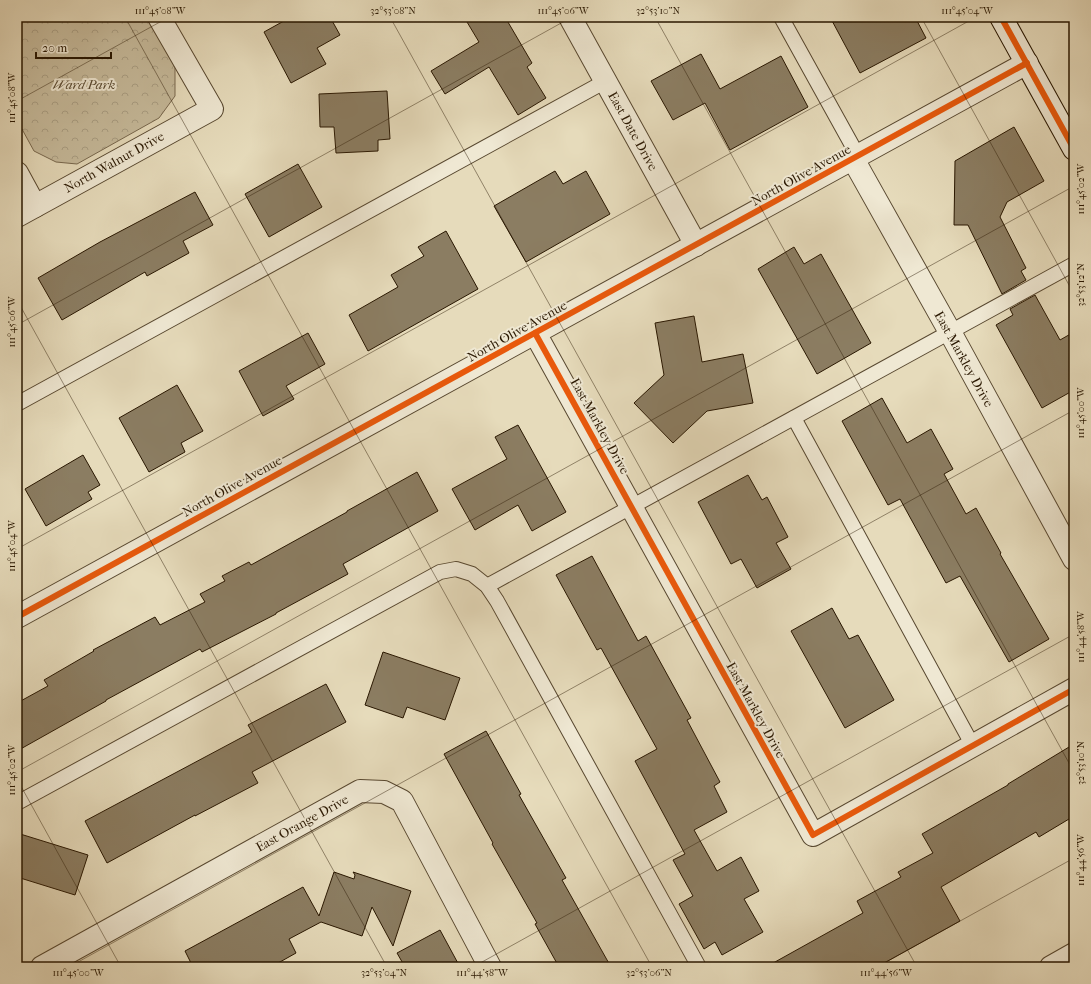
<svg xmlns="http://www.w3.org/2000/svg" width="1091" height="984" viewBox="0 0 1091 984" font-family="'IM FELL French Canon',serif">
<style>
.park{fill:url(#park-crowns);stroke:#78684e}
.building{fill:#8b7d62;stroke:#291701}
.lines{fill:none;stroke-linecap:round;stroke-linejoin:round}
.lane-casing{stroke:#584830;stroke-width:16}
.street-casing{stroke:#584830;stroke-width:24}
.secondary-casing{stroke:#291701;stroke-width:24}
.lane{stroke:#efe8d3;stroke-width:14}
.street{stroke:#efe8d3;stroke-width:22}
.secondary{stroke:#efe8d3;stroke-width:22}
.cycleway-casing{stroke:#efe8d3;stroke-width:8}
.cycleway{stroke:#e8590c;stroke-width:6}
.ticks{fill:none;stroke:#291701;stroke-width:1;stroke-opacity:0.45}
.labels{text-anchor:middle;dominant-baseline:central;stroke-width:4;stroke-linejoin:round;paint-order:stroke}
.park-label{font-size:13px;font-style:italic;fill:#58482f;stroke:#efe8d3}
.street-label{font-size:13px;fill:#291701;stroke:#efe8d3}
.neatline{fill:none;stroke:#291701;stroke-width:1.5}
.ticks-label{font-size:10px;text-anchor:middle;fill:#291701}
</style>
<defs>
<pattern id="park-crowns" width="20" height="18" patternUnits="userSpaceOnUse"><rect width="20" height="18" fill="#c6ba9b"/><path d="M2 6a3 3 0 1 1 6 0M12 15a3 3 0 1 1 6 0" fill="none" stroke="#aa9f84"/></pattern>
</defs>
<rect width="100%" height="100%" fill="#e6dbbb"/>
<filter id="stains"><feTurbulence type="fractalNoise" baseFrequency=".005" numOctaves="4"/><feColorMatrix values="0 0 0 0 .2 0 0 0 0 .09 0 0 0 0 .02 0 0 0 .5 -.17"/></filter>
<radialGradient id="worn" r=".72"><stop offset=".6" stop-color="#630" stop-opacity="0"/><stop offset="1" stop-color="#630" stop-opacity=".3"/></radialGradient>
<path class="park" d="M20 17H148L175 66V96L159 118 77 164 56 162 34 151 17 120V18Z"/>
<g class="building">
<path d="M291 17H330L340 35 317 48 326 64 291 83 264 32Z"/>
<path d="M464 17H505L532 63 527 67 546 98 518 115 489 67 445 94 431 71 479 42Z"/>
<path d="M830 17H915L926 38 860 73Z"/>
<path d="M701 54 720 89 781 56 808 107 730 150 705 103 673 120 651 81Z"/>
<path d="M387 91 390 139 378 140V151L336 153 334 127H320L319 94Z"/>
<path d="M1014 127 1044 181 1007 202 1000 217 1026 268 1021 271 1026 280 1002 294 968 225H954L955 161Z"/>
<path d="M298 164 322 207 269 237 245 194Z"/>
<path d="M555 171 563 184 586 171 610 214 526 262 494 206Z"/>
<path d="M195 192 213 225 183 241 189 253 147 276 145 272 62 320 38 278 100 242Z"/>
<path d="M446 231 478 289 368 351 349 315 398 287 391 275 424 256 418 247Z"/>
<path d="M794 247 804 264 821 254 871 343 817 374 758 269Z"/>
<path d="M1035 295 1060 340 1074 332V390L1042 408 996 325 1013 315 1010 309Z"/>
<path d="M694 316 702 362 743 354 753 403 707 411 673 443 634 403 664 375 655 323Z"/>
<path d="M308 333 325 364 286 386 294 399 263 416 239 371Z"/>
<path d="M177 385 203 431 181 443 185 452 149 472 119 418Z"/>
<path d="M882 398 907 443 931 429 953 469 944 474 966 514 976 508 1001 553 1000 554 1049 639 1009 662 960 576 946 583 900 499 888 505 842 421Z"/>
<path d="M518 425 566 512 532 531 518 505 475 530 452 489 507 459 495 437Z"/>
<path d="M83 455 100 485 88 492 92 499 46 526 25 489Z"/>
<path d="M417 472 438 511 343 564 348 574 276 613V614L202 652 200 649 106 700V701L17 751V703L48 686 44 680 94 651 93 650 155 617 160 625 205 602 200 594 225 581 222 576 249 562 251 565 347 512V511Z"/>
<path d="M748 475 762 500 767 497 788 537 776 543 791 569 757 588 741 559 731 564 698 502Z"/>
<path d="M592 556 638 641 646 636 691 718 687 720 720 782 714 786 727 812 694 830 717 871 741 857 759 891 744 899 763 932 722 955 715 942 704 949 679 904 693 896 673 860 685 854 635 761 657 749 601 648 597 650 556 575Z"/>
<path d="M832 608 849 639 858 635 894 700 845 728 791 631Z"/>
<path d="M383 652 460 678 445 720 407 707 403 718 365 705Z"/>
<path d="M326 684 346 722 252 772 258 783 195 816V815L107 863 85 821 252 732 248 725Z"/>
<path d="M486 731 521 794 519 795 566 878 562 880 611 967H559L535 924 537 923 492 844 493 843 444 754Z"/>
<path d="M1074 744V816L1039 837 1036 832 941 887 960 921 877 967H766L863 913 857 901 901 877 898 872 933 853 922 834 1008 785V784Z"/>
<path d="M17 833 88 855 75 895 17 877Z"/>
<path d="M334 872 354 879 355 875 353 872 411 891 393 946 372 907 362 936 321 922 289 939 296 953 271 967H193L185 951 303 887 319 916Z"/>
<path d="M440 930 460 967H405L397 953Z"/>
</g>
<g class="lines">
<defs>
<g id="lane">
<path d="M781 17 858 156"/>
<path d="M17 404 606 81"/>
<path d="M794 418 973 746"/>
<path d="M487 586 1074 264"/>
<path d="M17 803 440 572 456 569 472 574 487 586 497 601 699 967"/>
</g>
<g id="street">
<path d="M570 17 696 245"/>
<path d="M853 159 950 332 1074 559"/>
<path d="M17 173 35 206"/>
<path d="M17 216 212 109 159 17"/>
<path d="M535 333 813 835 1074 689"/>
<path d="M17 617 1027 63"/>
<path d="M42 967 360 791 384 792 402 801 490 967"/>
<path d="M1051 967 1074 954"/>
</g>
<path id="secondary" d="M1001 17 1074 149"/>
</defs>
<use href="#lane" class="lane-casing"/>
<use href="#street" class="street-casing"/>
<use href="#secondary" class="secondary-casing"/>
<use href="#lane" class="lane"/>
<use href="#street" class="street"/>
<use href="#secondary" class="secondary"/>
<defs>
<g id="cycleway">
<path d="M1001 17 1074 149"/>
<path d="M535 333 813 835 1074 689"/>
<path d="M17 617 1027 63"/>
</g>
</defs>
<use href="#cycleway" class="cycleway-casing"/>
<use href="#cycleway" class="cycleway"/>
</g>
<path class="ticks" d="M125 17 652 967M390 17 917 967M655 17 1074 772M921 17 1074 294M17 101 169 17M17 300 387 967M17 325 572 17M17 549 976 17M17 772 1074 186M17 779 121 967M69 967 1074 410M473 967 1074 634M877 967 1074 858"/>
<g class="labels">
<g class="park-label">
<text x="84" y="84">Ward Park</text>
</g>
<g class="street-label">
<text transform="translate(633 131) rotate(61)">East Date Drive</text>
<text transform="translate(114 162) rotate(-29)">North Walnut Drive</text>
<text transform="translate(801 175) rotate(-29)">North Olive Avenue</text>
<text transform="translate(517 331) rotate(-29)">North Olive Avenue</text>
<text transform="translate(964 359) rotate(61)">East Markley Drive</text>
<text transform="translate(600 426) rotate(61)">East Markley Drive</text>
<text transform="translate(232 486) rotate(-29)">North Olive Avenue</text>
<text transform="translate(756 710) rotate(61)">East Markley Drive</text>
<text transform="translate(302 823) rotate(-29)">East Orange Drive</text>
</g>
</g>
<rect width="1091" height="984" fill="none" stroke="#e6dbbb" stroke-width="44"/>
<path d="M36 52v6h75v-6" fill="none" stroke="#291701" stroke-width="2"/>
<text x="42" y="52" font-size="12" fill="#291701" stroke="#efe8d3" stroke-width="3" paint-order="stroke">20 m</text>
<rect x="22" y="22" width="1047" height="940" class="neatline"/>
<g class="ticks-label">
<text x="160" y="14">111°45'08"W</text>
<text x="393" y="14">32°53'08"N</text>
<text x="563" y="14">111°45'06"W</text>
<text x="658" y="14">32°53'10"N</text>
<text x="967" y="14">111°45'04"W</text>
<text transform="translate(11 98) rotate(-90)" y="4">111°45'08"W</text>
<text transform="translate(1080 189) rotate(-90)" y="4">111°45'02"W</text>
<text transform="translate(1080 285) rotate(-90)" y="4">32°53'12"N</text>
<text transform="translate(11 322) rotate(-90)" y="4">111°45'06"W</text>
<text transform="translate(1080 413) rotate(-90)" y="4">111°45'00"W</text>
<text transform="translate(11 546) rotate(-90)" y="4">111°45'04"W</text>
<text transform="translate(1080 637) rotate(-90)" y="4">111°44'58"W</text>
<text transform="translate(1080 763) rotate(-90)" y="4">32°53'10"N</text>
<text transform="translate(11 770) rotate(-90)" y="4">111°45'02"W</text>
<text transform="translate(1080 860) rotate(-90)" y="4">111°44'56"W</text>
<text x="78" y="976">111°45'00"W</text>
<text x="384" y="976">32°53'04"N</text>
<text x="482" y="976">111°44'58"W</text>
<text x="649" y="976">32°53'06"N</text>
<text x="886" y="976">111°44'56"W</text>
</g>
<rect width="100%" height="100%" filter="url(#stains)"/>
<rect width="100%" height="100%" fill="url(#worn)"/>
</svg>
